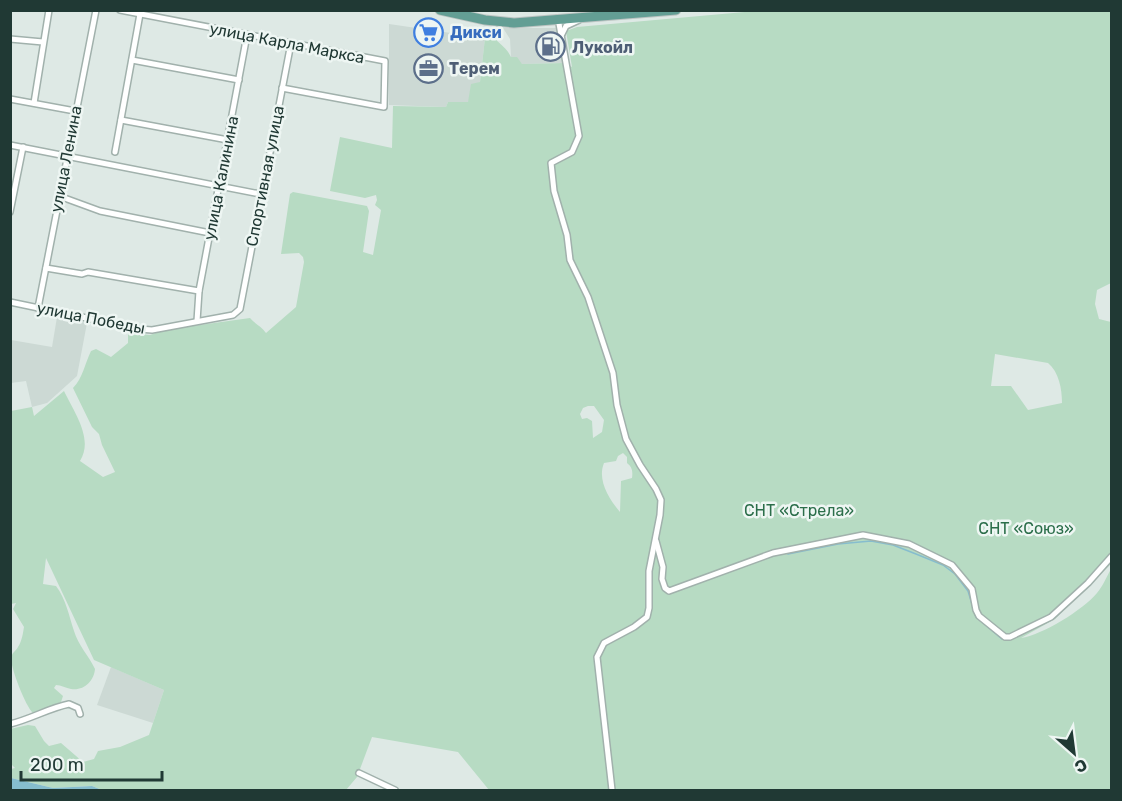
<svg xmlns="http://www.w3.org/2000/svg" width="1122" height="801" viewBox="0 0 1122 801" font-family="Rubik,sans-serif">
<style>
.built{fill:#ccd9d4}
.green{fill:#b7dbc3;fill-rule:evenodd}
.water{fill:#86bdce}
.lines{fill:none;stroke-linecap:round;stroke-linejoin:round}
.stream{stroke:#86bdce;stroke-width:1.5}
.minor-casing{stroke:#a1b1ac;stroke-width:8}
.primary-casing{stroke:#bcc4c2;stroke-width:11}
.minor{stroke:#fff;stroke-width:5}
.primary{stroke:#639e94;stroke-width:9}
.labels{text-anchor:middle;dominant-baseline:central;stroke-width:5;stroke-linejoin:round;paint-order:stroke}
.shop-label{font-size:16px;font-weight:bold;fill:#366cbe;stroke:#eef6f3;text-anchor:start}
.street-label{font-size:16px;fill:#203934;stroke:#eef6f3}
.service-label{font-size:16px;font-weight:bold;fill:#4e5e75;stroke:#eef6f3;text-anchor:start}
.park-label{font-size:16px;fill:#2b6e4a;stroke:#eef6f3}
</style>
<rect width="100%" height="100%" fill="#dee9e5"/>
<g class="built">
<path d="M389 24 485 38 480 82 468 102H448L446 107 389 105Z"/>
<path d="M503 28H557L564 63 522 64 511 57 510 39Z"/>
<path d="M57 317 87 323 77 376 47 403 32 407 26 381 11 383V340L52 347Z"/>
<path d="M111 667 164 690 153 723 97 705Z"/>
</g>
<path class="green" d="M767 10 1111 11V283L1097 290 1095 304 1099 319 1111 322V564L1055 619 1021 638C1042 635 1083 610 1097 593 1103 586 1107 576 1111 569V790H489L458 752 372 737 357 777 346 790H102L92 786 53 788 11 778V769L15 768 11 764 10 729 28 725 35 726 44 741 49 746 61 743 83 762 94 759 98 751 120 747 149 735 164 690 94 660 46 558 43 584 56 586C66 599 69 616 74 631 78 645 89 656 95 669 94 681 84 691 71 689 66 688 61 685 56 685L54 688 63 696 61 702 33 713C25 705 12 671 11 659 11 653 16 651 18 647 22 641 23 633 24 627L13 609 16 603 11 604V411L32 407 34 416 64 391C74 412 94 439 80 461L103 477 115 472 102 445 99 434 92 427 73 388C83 378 85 363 91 351L96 349 111 357 128 343V333L150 335 164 330 250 318C255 324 261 326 266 333L296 307 304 262 303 257 299 253 281 254 290 194 293 192 367 206 369 211 363 252 373 255 381 210 375 205 377 200 376 195 365 198 330 191 340 137 392 148 393 106 446 107 448 102H468L471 84 480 82 485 38 476 37 477 30 488 31C495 41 506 46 511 57H517L522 64 564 63 572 67 566 31 577 27ZM995 354 1048 363C1059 372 1062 389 1062 403L1028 410 1011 386H991ZM588 406H594L604 420 602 432 593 438 592 421 587 418 582 419 580 414 583 408ZM623 453 627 457V463C632 467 633 471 632 478L621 481 620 512C609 499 597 480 604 463L616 461 618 456Z"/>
<path class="water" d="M11 778 53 788 92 786 102 790H11Z"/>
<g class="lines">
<path class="stream" d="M788 554 838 544 871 541 893 545 916 554 943 565 955 574 968 591 976 617 1002 639"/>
<defs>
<g id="minor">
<path d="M120 10 385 61 384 107 282 88"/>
<path d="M558 18 579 136 572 152 551 163 554 191 567 235 570 260 588 297 613 373 617 405 626 439 640 465 656 489 661 500 660 515 649 571V608L647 617 634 627 604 643 597 657 612 790"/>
<path d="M562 34 566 26 579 20"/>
<path d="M10 39 43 42"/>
<path d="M132 60 239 80"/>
<path d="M10 99 75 111"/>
<path d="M34 103 49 10"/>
<path d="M121 120 228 140"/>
<path d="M10 145 260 194"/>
<path d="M115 152 140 14"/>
<path d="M59 196 100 211 210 233"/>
<path d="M10 212 23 147"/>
<path d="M46 268 82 274 88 272 199 291"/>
<path d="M10 302 139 329 152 330 233 315 240 309 291 43"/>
<path d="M38 308 96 10"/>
<path d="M197 321 199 291 247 35"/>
<path d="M656 541 663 567 662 579 665 588 669 591 773 553 863 535 909 544 952 565 972 589 976 610 979 616 1005 637H1010L1051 617 1088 583 1112 556"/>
<path d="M10 724C31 719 49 708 69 704L78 708 80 714"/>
<path d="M359 773 395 790"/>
</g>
<path id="primary" d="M440 10 485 20 514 23 676 10"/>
</defs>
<use href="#minor" class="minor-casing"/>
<use href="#primary" class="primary-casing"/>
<use href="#minor" class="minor"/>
<use href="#primary" class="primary"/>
</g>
<defs>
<symbol id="supermarket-ring" viewBox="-11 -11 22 22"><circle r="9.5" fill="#eef6f3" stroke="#3f7fe0" stroke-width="1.5"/><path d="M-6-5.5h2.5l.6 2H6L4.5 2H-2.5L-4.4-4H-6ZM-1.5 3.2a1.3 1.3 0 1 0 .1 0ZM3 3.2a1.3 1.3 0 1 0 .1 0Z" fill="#3f7fe0"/></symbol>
<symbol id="fuel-ring" viewBox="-11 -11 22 22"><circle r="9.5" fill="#eef6f3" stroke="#5c6f8a" stroke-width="1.5"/><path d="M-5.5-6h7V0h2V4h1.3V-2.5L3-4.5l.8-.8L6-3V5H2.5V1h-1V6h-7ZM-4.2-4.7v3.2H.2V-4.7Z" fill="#5c6f8a"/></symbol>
<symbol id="office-ring" viewBox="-11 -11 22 22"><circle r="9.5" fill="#eef6f3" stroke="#5c6f8a" stroke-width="1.5"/><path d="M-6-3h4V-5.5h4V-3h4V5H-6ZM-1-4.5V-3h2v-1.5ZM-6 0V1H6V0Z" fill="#5c6f8a"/></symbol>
</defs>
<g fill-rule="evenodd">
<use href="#supermarket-ring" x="412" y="16" width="33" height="33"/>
<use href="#fuel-ring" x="534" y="30" width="33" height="33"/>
<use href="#office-ring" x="412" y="52" width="33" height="33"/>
</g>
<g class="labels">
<g class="shop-label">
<text x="450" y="32">Дикси</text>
</g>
<g class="street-label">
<text transform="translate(287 43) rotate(11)">улица Карла Маркса</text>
<text transform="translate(66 159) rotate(-79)">улица Ленина</text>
<text transform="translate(265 176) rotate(-79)">Спортивная улица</text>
<text transform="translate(221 178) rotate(-79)">улица Калинина</text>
<text transform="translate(91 318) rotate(11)">улица Победы</text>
</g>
<g class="service-label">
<text x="572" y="47">Лукойл</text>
<text x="449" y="68">Терем</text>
</g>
<g class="park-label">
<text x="799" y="510">СНТ «Стрела»</text>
<text x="1026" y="528">СНТ «Союз»</text>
</g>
</g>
<rect width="1122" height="801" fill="none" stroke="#203934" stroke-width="24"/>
<g transform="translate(1074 753) rotate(152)" stroke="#eef6f3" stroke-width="4.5" paint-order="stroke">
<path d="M0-4.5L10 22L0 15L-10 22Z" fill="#203934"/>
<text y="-9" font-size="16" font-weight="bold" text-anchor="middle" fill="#203934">С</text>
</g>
<path d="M21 771v9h141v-9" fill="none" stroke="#203934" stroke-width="3"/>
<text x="30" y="771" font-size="18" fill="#203934" stroke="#eef6f3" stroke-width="4.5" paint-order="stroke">200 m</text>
</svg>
